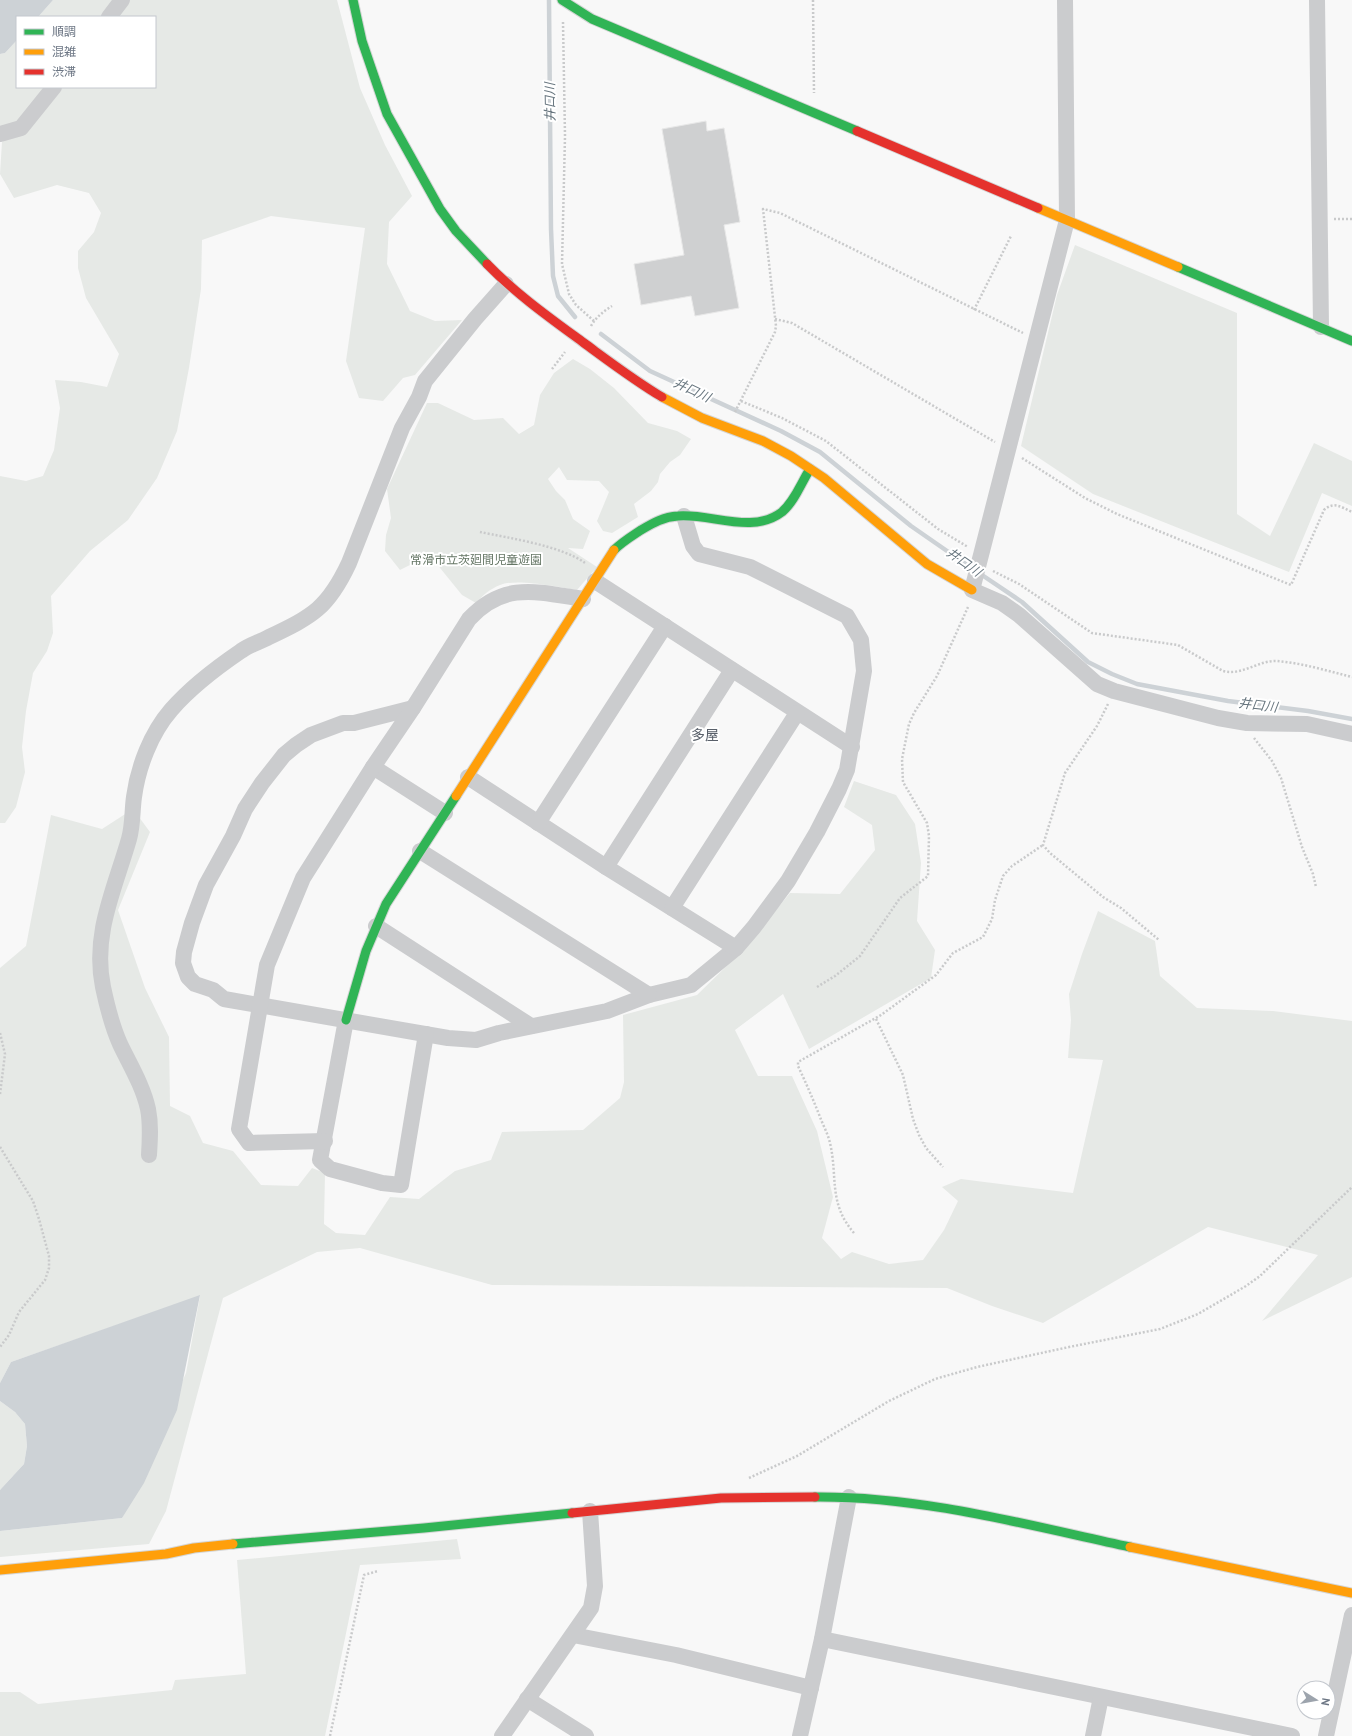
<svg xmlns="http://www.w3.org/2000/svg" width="1352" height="1736" viewBox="0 0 1352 1736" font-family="'PT Sans','Noto Sans JP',sans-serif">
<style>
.green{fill:#e6e9e6}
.water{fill:#cdd2d6}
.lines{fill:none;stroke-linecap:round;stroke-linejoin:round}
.stream{stroke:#cdd2d6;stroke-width:4.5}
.building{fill:#cfd0d1;stroke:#e8e8e8}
.fast-casing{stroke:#d4d5d5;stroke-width:11}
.slow-casing{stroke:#d4d5d5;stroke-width:11}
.jam-casing{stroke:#d4d5d5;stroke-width:11}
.path{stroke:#c9cacb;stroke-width:2.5;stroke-dasharray:2 2;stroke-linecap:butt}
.street{stroke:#cbccce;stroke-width:16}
.fast{stroke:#30b455;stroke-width:9}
.slow{stroke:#ff9f0a;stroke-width:9}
.jam{stroke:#e5322d;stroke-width:9}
.labels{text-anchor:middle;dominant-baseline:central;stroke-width:4;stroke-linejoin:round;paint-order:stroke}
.park-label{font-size:12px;fill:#676;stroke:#fff}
.water-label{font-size:13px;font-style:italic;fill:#68767f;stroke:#fff}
.quarter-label{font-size:14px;fill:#59606a;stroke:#fff}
</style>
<rect width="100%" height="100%" fill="#f8f8f8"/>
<g class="green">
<path d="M53 0H114L101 17H38Z"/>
<path d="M130 0H337L360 88 385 145 412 196 389 222 387 264 410 311 435 321 462 320 415 375 403 378 383 401 359 398 346 361 365 228 271 216 202 240 201 289 189 368 177 431 157 478 128 520 90 551 51 596 53 633 47 651 33 673 26 711 22 747 25 772 16 807 5 823H0V476L26 481 43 476 54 450 60 408 55 380 81 382 107 387 119 354 86 298 78 268V251L94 232 101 213 89 193 57 185 14 198 0 174 2 142 10 137 60 87H155V17H116Z"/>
<path d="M17 40V87H46L20 120 0 129V54L5 53Z"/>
<path d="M1075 245 1237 313V514L1270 536 1314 443 1352 461V506L1322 493 1289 572 1093 494 1021 446 1057 295Z"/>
<path d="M573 359 590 369 614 388 648 423 677 431 691 439 680 455 670 462 660 474 658 482 651 491 634 504 638 517 612 533 603 531 597 521 609 492 599 481 567 480 559 467 548 479 556 491 565 500 573 519 590 531 583 549 568 548 597 567 577 590C558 587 517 578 500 585 490 589 483 595 476 603L462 595 436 563 424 558 400 570 385 551 386 535 391 518 387 489 427 403H438L474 420 503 418 519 434 534 425 540 395 554 373Z"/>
<path d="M854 781 896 795 915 824 921 863 917 921 935 950 931 978 809 1049 783 994 735 1030 758 1076H792L817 1131 833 1197 822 1238 841 1259 852 1252 889 1264 923 1260 944 1230 958 1201 942 1187 961 1179 1073 1193 1103 1060 1068 1058 1071 1020 1069 994 1082 954 1098 911 1155 941 1160 976 1197 1008 1273 1011 1352 1021V1277L1262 1321 1318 1255 1208 1227 1043 1323 992 1306 947 1288 492 1285 360 1248 317 1252 223 1298 166 1511 149 1544 0 1557V1531L122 1518 186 1373 200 1296 11 1362 0 1383V968L26 946 51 815 102 829 133 809 150 832 118 910 145 988 169 1037 170 1106 190 1116 203 1143 233 1151 261 1185 298 1186 312 1168 325 1173 324 1224 336 1233 365 1235 390 1197 419 1199 455 1171 491 1160 502 1132 583 1130 620 1098 624 1082 623 1015 697 995 744 949 790 893 840 894 875 850 872 825 844 807Z"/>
<path d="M0 1401 15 1412 25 1424 27 1446 24 1464 0 1490Z"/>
<path d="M457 1539 461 1559 360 1565 325 1736H0V1692H20L38 1704 172 1690 175 1680 246 1674 237 1560Z"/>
</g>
<g class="water">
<path d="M0 0H53L38 17H17V40L5 53 0 54Z"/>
<path d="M200 1295 177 1410 144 1483 122 1518 0 1531V1490L24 1464 27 1446 25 1424 15 1412 0 1401V1383L11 1362Z"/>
</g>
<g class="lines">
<g class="stream">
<path d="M549 0 551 229 553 276 558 296 575 317"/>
<path d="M601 334 650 371 781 431 820 452 911 526 973 569"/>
<path d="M979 573 1022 602 1088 662 1112 674 1137 684 1228 701 1308 711 1352 719"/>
</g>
</g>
<path class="building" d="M706 121 707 131 724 128 740 222 724 225 739 308 695 316 691 296 641 305 634 264 684 255 662 129Z"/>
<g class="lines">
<defs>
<g id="fast">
<path d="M353 0 362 41 387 114 440 209 456 231 487 264"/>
<path d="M562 0 592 19 857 131"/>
<path d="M1178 267 1352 341"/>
<path d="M614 550C622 542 632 536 641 530 653 523 663 517 678 516 711 513 752 535 782 512 795 501 801 483 810 469"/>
<path d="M346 1020 366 951 386 904 456 796"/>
<path d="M815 1497C922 1496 1027 1525 1130 1547"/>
<path d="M233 1544 424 1528 572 1513"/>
</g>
<g id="slow">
<path d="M1038 208 1178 267"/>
<path d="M662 397 702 418 763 441 791 456 824 478 927 564 972 590"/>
<path d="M456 796 614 550"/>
<path d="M1130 1547 1352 1593"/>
<path d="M0 1570 166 1554 194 1548 233 1544"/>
</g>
<g id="jam">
<path d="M857 131 1038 208"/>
<path d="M487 264C516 294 550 318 584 343 610 362 635 381 662 397"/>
<path d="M572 1513 721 1498 815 1497"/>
</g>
</defs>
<use href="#fast" class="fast-casing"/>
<use href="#slow" class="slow-casing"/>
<use href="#jam" class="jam-casing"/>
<g class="path">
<path d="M813 0 814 93"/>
<path d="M563 22 565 136 562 264 569 294 576 305 594 321"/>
<path d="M1334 219H1352"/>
<path d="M974 310 1011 236"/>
<path d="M775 319 792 323 995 442"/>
<path d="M591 326C596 317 604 311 612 306"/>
<path d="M552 369 565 352"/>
<path d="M741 401 782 418 826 441 938 529 968 547"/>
<path d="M735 412 775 332 776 326 763 209 780 213 1023 333"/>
<path d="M1022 458 1085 498 1117 514 1291 585 1324 510C1334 501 1341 507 1352 512"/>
<path d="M480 532C509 538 562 546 585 563"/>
<path d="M993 571 1019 584 1092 633 1178 645 1223 671C1242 676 1259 660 1277 661 1302 663 1328 671 1352 677"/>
<path d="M1108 704 1097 726 1065 773 1043 845 1050 853 1103 897 1121 908 1159 940"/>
<path d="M1254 738 1272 761 1281 778 1302 847 1313 874 1316 887"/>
<path d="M817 987 835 976 860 956 900 898 928 876 929 836 927 823 903 782 902 759 909 724 914 713 937 676 968 607"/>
<path d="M876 1019 903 1075 913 1119 919 1135 926 1148 943 1167"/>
<path d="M0 1033 5 1054 0 1094"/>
<path d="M0 1147 33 1201 39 1219 49 1256V1268L45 1280 19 1312 9 1335 0 1347"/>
<path d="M854 1233C828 1203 838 1177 830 1143 828 1134 823 1125 820 1117 813 1099 806 1083 798 1066V1062L881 1015 936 975 953 953 983 937 992 919 995 900 1003 876 1012 866 1043 845"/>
<path d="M749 1478 797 1456 889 1401 935 1379 977 1367 1069 1347 1160 1329 1198 1314 1246 1286 1260 1276 1352 1187"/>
<path d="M330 1736 364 1575 378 1571"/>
</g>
<g class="street">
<path d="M1065 0 1067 220 972 590 1002 603 1019 615 1097 684 1114 691 1218 718 1247 723 1307 724 1352 734"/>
<path d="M1317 0 1321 327"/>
<path d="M109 17 122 0"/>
<path d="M0 134 21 128 54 87"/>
<path d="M595 581 852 747"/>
<path d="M413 708 354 723H343L311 735 296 745 284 755 262 783 245 809 233 836 206 885 192 923 184 952 183 963 188 977 195 984 213 990 224 999 448 1038 476 1040 499 1033 607 1011 649 995 691 985 736 948 754 927 788 881 817 832 839 789 847 770 864 671 861 640 847 616 750 567 699 554 693 546 684 516"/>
<path d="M373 767 445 813"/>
<path d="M468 777 606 867 736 948"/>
<path d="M538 823 665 626"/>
<path d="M420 851 649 995"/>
<path d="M606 867 732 670"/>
<path d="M672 908 797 713"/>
<path d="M376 926 531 1026"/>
<path d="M346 1020 320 1160 330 1169 382 1183 401 1185 426 1034"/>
<path d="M325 1141 249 1143 239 1129 267 965 303 878 373 767 413 708 469 619C504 581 538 592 583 599"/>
<path d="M149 1155C150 1139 151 1124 148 1109 143 1086 130 1065 120 1044 112 1026 107 1006 103 987 92 934 115 888 129 839 133 825 132 811 134 797 138 767 151 733 171 710 190 688 216 668 241 651 249 645 260 642 269 637 313 616 328 608 349 563L402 428 419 397 425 381 475 319 506 284"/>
<path d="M573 1635 676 1655 811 1688"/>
<path d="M822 1639 1292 1736"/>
<path d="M527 1699 586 1736"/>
<path d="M502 1736 591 1608 595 1586 590 1511"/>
<path d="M800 1736 822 1639 849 1497"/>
<path d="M1093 1736 1101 1697"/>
<path d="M1326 1736 1352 1615"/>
</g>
<use href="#fast" class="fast"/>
<use href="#slow" class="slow"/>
<use href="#jam" class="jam"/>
</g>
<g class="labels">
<g class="park-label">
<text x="476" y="559">常滑市立茨廻間児童遊園</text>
</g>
<g class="water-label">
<text transform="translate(550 102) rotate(-91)">井口川</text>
<text transform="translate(692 390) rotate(25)">井口川</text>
<text transform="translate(964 562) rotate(35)">井口川</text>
<text transform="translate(1258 705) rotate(7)">井口川</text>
</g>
<g class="quarter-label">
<text x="705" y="735">多屋</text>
</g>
</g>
<rect x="16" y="16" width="140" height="72" fill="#ffffff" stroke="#c4c8ce"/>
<rect x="24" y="29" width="20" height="6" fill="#30b455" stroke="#c4c8ce"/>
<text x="52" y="36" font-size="12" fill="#6c7684">順調</text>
<rect x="24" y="49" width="20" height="6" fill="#ff9f0a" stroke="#c4c8ce"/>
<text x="52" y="56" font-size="12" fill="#6c7684">混雑</text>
<rect x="24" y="69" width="20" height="6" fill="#e5322d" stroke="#c4c8ce"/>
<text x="52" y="76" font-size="12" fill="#6c7684">渋滞</text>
<g transform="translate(1316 1700) rotate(101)"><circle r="19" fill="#ffffff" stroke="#c4c8ce"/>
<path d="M0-3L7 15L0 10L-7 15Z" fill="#9da4ad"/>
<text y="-6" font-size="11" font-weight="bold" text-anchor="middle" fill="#6c7684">N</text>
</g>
</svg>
